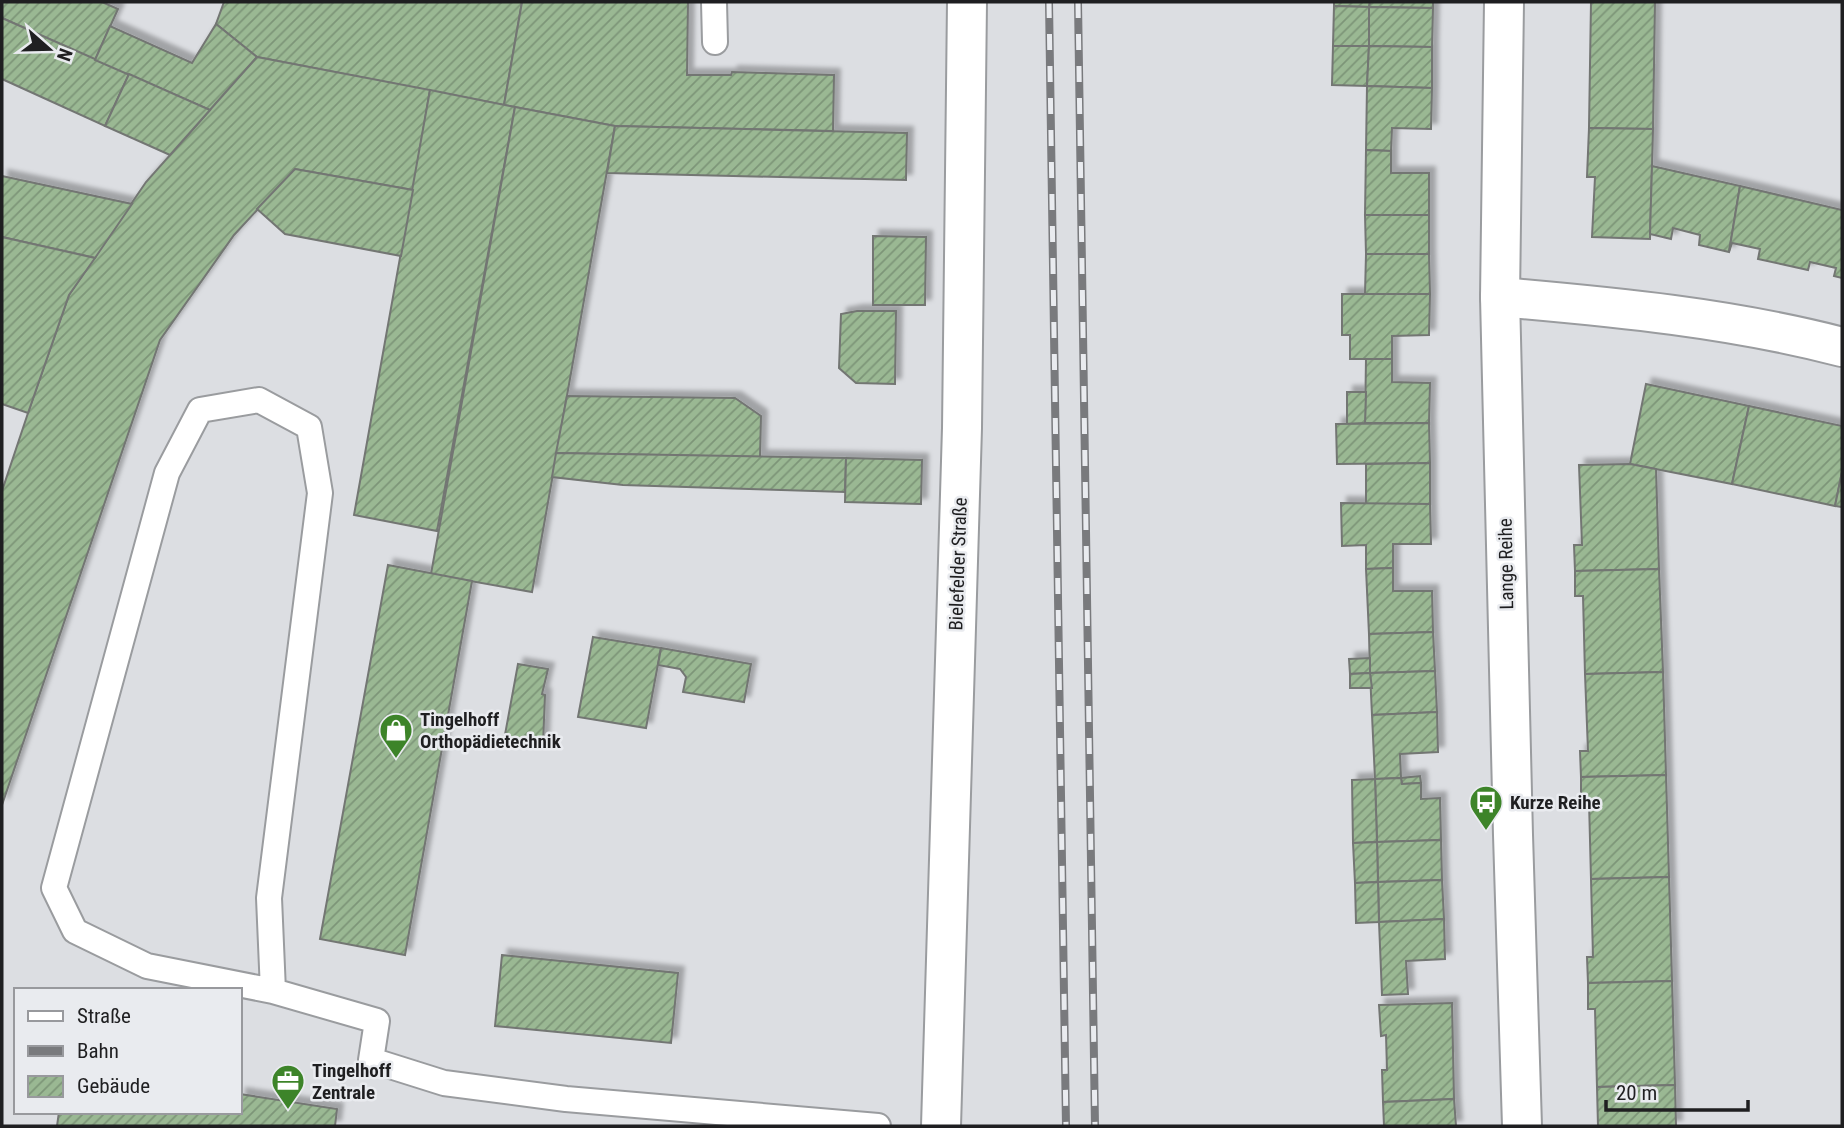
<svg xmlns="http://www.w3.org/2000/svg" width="1844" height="1128" viewBox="0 0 1844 1128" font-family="'Roboto Condensed',sans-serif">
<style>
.building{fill:url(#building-hatch);stroke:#737673;stroke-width:2;filter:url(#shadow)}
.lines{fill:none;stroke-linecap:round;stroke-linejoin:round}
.lane-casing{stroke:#9a9c9f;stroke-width:28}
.street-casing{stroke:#9a9c9f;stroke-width:42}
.lane{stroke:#fff;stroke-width:24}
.street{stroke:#fff;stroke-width:38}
.rail-casing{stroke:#797a7d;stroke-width:8}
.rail{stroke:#e9ebef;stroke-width:5;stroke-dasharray:16;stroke-linecap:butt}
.labels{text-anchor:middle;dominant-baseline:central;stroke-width:5;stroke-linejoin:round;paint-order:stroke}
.street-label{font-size:19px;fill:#1f1f21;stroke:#e9ebef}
.poi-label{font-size:19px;font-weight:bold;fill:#1f1f21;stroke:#e9ebef;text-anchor:start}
</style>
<defs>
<pattern id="building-hatch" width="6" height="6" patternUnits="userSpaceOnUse" patternTransform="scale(1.75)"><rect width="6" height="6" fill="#9ab893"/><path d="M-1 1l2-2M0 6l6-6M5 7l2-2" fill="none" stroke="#7d9578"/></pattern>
<filter id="shadow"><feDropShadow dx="6" dy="-6" stdDeviation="2" flood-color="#0004"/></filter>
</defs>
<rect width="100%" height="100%" fill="#dcdee2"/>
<g class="building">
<path d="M2 2H102L118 9 95 60 2 18Z"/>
<path d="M224 2H522L504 105 257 57 216 24Z"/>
<path d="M522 2H688L687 75H731L732 72 834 75 833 131 615 126 504 105Z"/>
<path d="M1334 2H1370L1369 7 1334 6Z"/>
<path d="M1370 2H1433V8L1369 7Z"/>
<path d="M1591 2H1655L1653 129 1589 128Z"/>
<path d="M1334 6 1369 7V46H1333Z"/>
<path d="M1369 7 1433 8 1432 47 1369 46Z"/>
<path d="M2 18 129 74 105 126 2 79Z"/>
<path d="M216 24 257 57 210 110 95 60 110 26 192 63Z"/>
<path d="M1333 46H1369L1367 86 1332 85Z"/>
<path d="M1369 46 1432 47V88L1367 86Z"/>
<path d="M257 57 430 90 413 190 295 169 234 235 160 340 2 805V491L28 413 69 295 146 182Z"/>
<path d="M129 74 210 110 170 155 105 126Z"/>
<path d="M1367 86 1432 88 1431 129 1392 128 1391 151 1366 150Z"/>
<path d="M430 90 515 107 437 531 354 515Z"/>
<path d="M515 107 615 126 532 592 431 574Z"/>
<path d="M615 126 907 133 906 180 607 173Z"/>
<path d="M1589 128 1653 129 1650 239 1592 237 1595 177H1587Z"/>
<path d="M1366 150 1391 151V173H1429V215H1365Z"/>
<path d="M1652 166 1740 186 1729 252 1699 245 1700 235 1673 228 1671 239 1650 234Z"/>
<path d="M295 169 413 190 401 256 285 234 257 209Z"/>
<path d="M2 176 132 204 95 258 2 237Z"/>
<path d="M1740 186 1842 210V278L1834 276 1836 268 1810 262 1808 270 1758 259 1760 249 1732 243 1729 252Z"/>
<path d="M1365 215H1429V254H1366Z"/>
<path d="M873 236 926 237 925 305H873Z"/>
<path d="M2 237 95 258 69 295 28 413 2 404Z"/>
<path d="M1366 254H1429L1430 294H1365Z"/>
<path d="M1342 294H1430L1429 335 1392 336V359H1350V335H1342Z"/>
<path d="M857 311H896L895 384 856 383 839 368 841 314Z"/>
<path d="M1366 359H1392V382L1430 383 1429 423H1365Z"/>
<path d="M1646 384 1749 406 1732 484 1630 464Z"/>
<path d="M1347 392H1366L1365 423 1347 424Z"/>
<path d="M567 396 735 398 761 416 760 457 556 453Z"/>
<path d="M1749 406 1842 426V472L1835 506 1732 484Z"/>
<path d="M1429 423 1430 463 1337 464 1336 424Z"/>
<path d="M556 453 846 458 845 492 623 485 552 477Z"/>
<path d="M846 458 922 460 921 504 845 502Z"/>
<path d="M1430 463V504H1366V464Z"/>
<path d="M1630 464 1656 469 1659 569 1575 571 1574 545H1582L1579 465Z"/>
<path d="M1842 472V507L1835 506Z"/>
<path d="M1341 503 1430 504 1431 544H1393V568L1366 569V545L1342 546Z"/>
<path d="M388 565 472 581 405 955 320 939Z"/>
<path d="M1393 568V591H1432L1433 632 1369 634 1366 569Z"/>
<path d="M1659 569 1663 672 1585 674 1583 596H1575V571Z"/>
<path d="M1433 632 1435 671 1370 673 1369 634Z"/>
<path d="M593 637 661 648 646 728 578 717Z"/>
<path d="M661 648 751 664 744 702 683 692 686 677 680 669 658 665Z"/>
<path d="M1370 658V673L1350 674 1349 659Z"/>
<path d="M518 664 548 669 542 694 545 695 543 744 504 740Z"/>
<path d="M1435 671 1437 712 1372 715 1370 673Z"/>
<path d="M1663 672 1666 775 1581 777 1580 751H1588L1585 674Z"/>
<path d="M1370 673 1372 688H1350V674Z"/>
<path d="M1437 712 1438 752 1400 754 1401 778 1375 779 1372 715Z"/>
<path d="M1666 775 1669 877 1591 879 1589 801H1581V777Z"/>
<path d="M1420 776 1421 783 1402 784 1401 778Z"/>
<path d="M1401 778 1402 784 1421 783V799L1440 798 1441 840 1377 842 1375 779Z"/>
<path d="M1375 779 1377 842 1353 843 1352 780Z"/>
<path d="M1441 840 1442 880 1378 882 1377 842Z"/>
<path d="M1377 842 1378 882 1355 883 1353 843Z"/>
<path d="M1669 877 1672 981 1588 983 1587 957H1593L1591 879Z"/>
<path d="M1442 880 1444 919 1379 922 1378 882Z"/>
<path d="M1378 882 1379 922 1356 923 1355 883Z"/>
<path d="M1444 919 1445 959 1406 961 1408 994 1382 995 1379 922Z"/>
<path d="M502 955 678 973 671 1043 495 1026Z"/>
<path d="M1672 981 1675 1085 1597 1087 1595 1009H1588V983Z"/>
<path d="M1452 1003 1454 1099 1383 1102 1382 1070H1387L1386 1035 1381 1036 1379 1005Z"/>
<path d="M1675 1085 1676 1126H1598L1597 1087Z"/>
<path d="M240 1094 337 1109 335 1126H57L59 1112H240Z"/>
<path d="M1454 1099 1456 1126H1384L1383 1102Z"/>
</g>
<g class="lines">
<defs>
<g id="lane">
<path d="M714 2 715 42"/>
<path d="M273 991 269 898 320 493 309 427 259 400 200 410 167 473 54 888 75 931 147 966 273 991 377 1021 371 1060 444 1083 566 1099 878 1126"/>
</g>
<g id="street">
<path d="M1504 2 1500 297 1513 835 1522 1126"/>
<path d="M1500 297C1615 307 1731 318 1842 347"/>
<path d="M941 1126 962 428 967 2"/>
</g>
</defs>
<use href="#lane" class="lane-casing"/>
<use href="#street" class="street-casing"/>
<use href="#lane" class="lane"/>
<use href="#street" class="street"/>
<defs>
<g id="rail">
<path d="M1049 2 1066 1126"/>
<path d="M1078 2 1095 1126"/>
</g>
</defs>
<use href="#rail" class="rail-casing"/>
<use href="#rail" class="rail"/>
</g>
<defs>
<symbol id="shop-pin" viewBox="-11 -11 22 30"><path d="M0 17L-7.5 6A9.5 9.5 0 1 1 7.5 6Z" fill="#3d8429" stroke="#e9ebef"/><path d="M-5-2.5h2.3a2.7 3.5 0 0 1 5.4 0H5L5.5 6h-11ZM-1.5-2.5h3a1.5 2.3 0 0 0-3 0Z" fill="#fff"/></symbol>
<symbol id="bus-pin" viewBox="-11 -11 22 30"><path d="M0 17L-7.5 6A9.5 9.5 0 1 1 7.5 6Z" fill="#3d8429" stroke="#e9ebef"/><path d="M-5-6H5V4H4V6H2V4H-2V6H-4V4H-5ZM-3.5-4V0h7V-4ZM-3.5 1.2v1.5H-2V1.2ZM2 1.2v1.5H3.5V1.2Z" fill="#fff"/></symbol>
<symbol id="office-pin" viewBox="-11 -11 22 30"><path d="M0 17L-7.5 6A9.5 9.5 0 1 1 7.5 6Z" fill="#3d8429" stroke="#e9ebef"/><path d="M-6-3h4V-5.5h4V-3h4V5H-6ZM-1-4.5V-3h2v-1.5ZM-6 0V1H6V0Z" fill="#fff"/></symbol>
</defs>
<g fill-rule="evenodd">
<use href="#shop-pin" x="377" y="711" width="38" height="52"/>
<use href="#bus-pin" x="1467" y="783" width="38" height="52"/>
<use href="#office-pin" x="269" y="1062" width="38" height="52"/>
</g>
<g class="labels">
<g class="street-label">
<text transform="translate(958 564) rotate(-88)">Bielefelder Straße</text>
<text transform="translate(1506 564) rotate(-91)">Lange Reihe</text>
</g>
<g class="poi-label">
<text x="420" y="719">Tingelhoff<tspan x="420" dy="22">Orthopädietechnik</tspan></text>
<text x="1510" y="802">Kurze Reihe</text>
<text x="312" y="1070">Tingelhoff<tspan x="312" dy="22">Zentrale</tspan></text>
</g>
</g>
<rect width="1844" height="1128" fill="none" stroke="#1f1f21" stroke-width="7"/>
<rect x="14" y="988" width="228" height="126" fill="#e9ebef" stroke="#98999d" stroke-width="2"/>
<rect x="28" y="1011" width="35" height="10" fill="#ffffff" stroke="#98999d" stroke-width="2"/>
<text x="77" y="1023" font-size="21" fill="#1f1f21">Straße</text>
<rect x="28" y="1046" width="35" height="10" fill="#797a7d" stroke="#98999d" stroke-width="2"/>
<text x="77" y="1058" font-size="21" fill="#1f1f21">Bahn</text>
<rect x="28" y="1076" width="35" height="21" fill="url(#building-hatch)" stroke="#98999d" stroke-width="2"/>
<text x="77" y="1093" font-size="21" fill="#1f1f21">Gebäude</text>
<g transform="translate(49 49) rotate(110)" stroke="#e9ebef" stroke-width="5" paint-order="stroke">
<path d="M0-5L12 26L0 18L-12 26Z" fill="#1f1f21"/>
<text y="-10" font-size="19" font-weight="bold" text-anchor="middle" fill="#1f1f21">N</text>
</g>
<path d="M1606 1100v10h142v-10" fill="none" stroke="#1f1f21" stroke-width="3.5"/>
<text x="1616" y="1100" font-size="21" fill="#1f1f21" stroke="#e9ebef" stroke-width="5" paint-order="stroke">20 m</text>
</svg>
